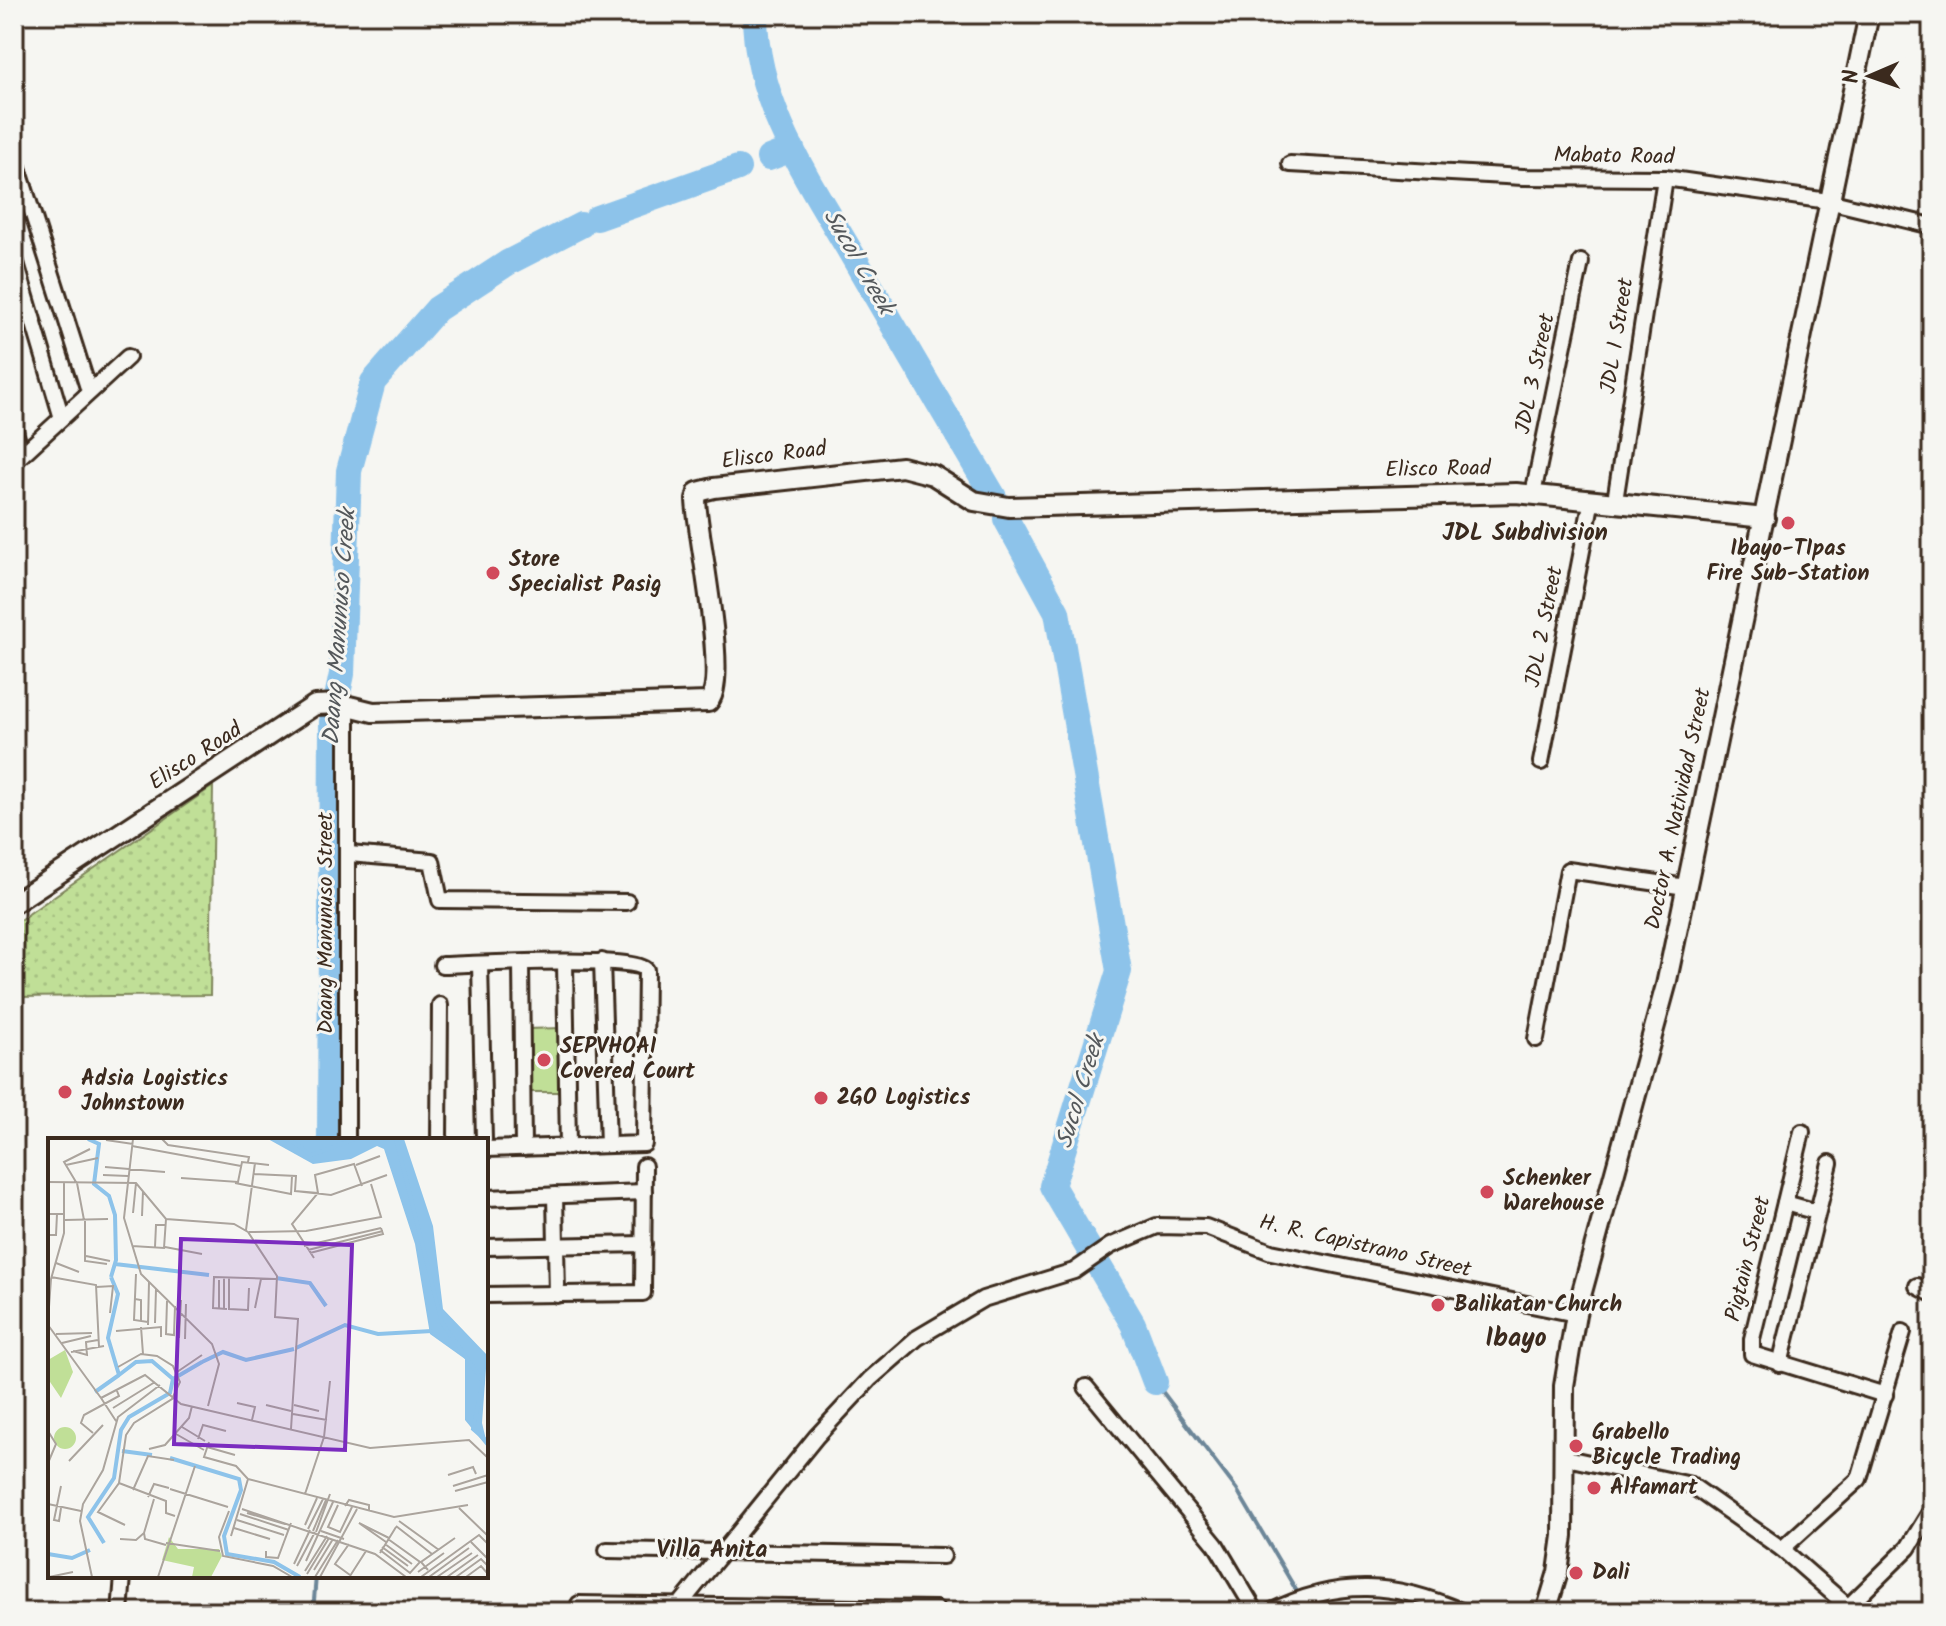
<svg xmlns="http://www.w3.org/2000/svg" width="1946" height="1626" viewBox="0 0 1946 1626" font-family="Kalam,sans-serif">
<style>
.grass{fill:url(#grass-dots);stroke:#7e845a;stroke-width:2}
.park{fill:#c0df97;stroke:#7e845a;stroke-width:2}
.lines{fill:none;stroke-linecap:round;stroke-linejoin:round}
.stream{stroke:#6c8698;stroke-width:4}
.river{stroke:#8dc3ea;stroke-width:26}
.minor-casing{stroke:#3b2a1e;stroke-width:20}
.major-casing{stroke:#3b2a1e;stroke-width:24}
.minor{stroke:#f6f6f2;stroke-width:14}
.major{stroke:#f6f6f2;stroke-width:18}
.poi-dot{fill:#d1495b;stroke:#f6f6f2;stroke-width:3}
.labels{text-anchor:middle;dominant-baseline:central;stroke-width:6;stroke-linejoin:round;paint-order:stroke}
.street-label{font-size:22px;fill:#3b2a1e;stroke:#f6f6f2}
.poi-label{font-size:22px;font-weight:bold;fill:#3b2a1e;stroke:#f6f6f2;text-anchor:start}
.water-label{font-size:24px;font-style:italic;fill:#54585b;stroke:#f6f6f2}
.neighbourhood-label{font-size:24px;font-weight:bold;fill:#3b2a1e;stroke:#f6f6f2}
.quarter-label{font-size:26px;font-weight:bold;fill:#3b2a1e;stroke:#f6f6f2}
.inset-river{fill:none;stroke:#8dc3ea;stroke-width:4}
.inset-road{fill:none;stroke:#aba49d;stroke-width:2}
.view{fill:#7b2cbf;fill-opacity:0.15;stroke:#7b2cbf;stroke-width:4}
.inset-edge{fill:none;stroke:#3b2a1e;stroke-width:4}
</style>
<defs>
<pattern id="grass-dots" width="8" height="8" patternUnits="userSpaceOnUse" patternTransform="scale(2)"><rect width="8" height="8" fill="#c0df97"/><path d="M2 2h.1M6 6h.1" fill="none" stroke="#a6c082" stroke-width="1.8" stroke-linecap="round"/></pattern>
</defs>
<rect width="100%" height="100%" fill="#f6f6f2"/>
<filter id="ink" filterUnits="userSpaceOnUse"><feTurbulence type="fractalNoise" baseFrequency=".0125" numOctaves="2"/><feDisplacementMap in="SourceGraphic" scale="16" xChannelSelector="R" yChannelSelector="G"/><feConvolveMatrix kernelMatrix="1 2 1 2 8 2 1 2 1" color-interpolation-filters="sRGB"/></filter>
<g filter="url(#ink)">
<path class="grass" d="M213 786 210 995 14 997V924Z"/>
<path class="park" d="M562 1028 563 1092H527L526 1029Z"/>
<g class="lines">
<g class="stream">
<path d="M1155 1382 1237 1490 1299 1595"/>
<path d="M313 1612 316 1576"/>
</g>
<g class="river">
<path d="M755 14C755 109 816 191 861 270 905 346 949 421 994 497"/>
<path d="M769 158 792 149"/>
<path d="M597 218 738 168"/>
<path d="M1006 519 1057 612 1119 971 1052 1186 1133 1324 1155 1382"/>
<path d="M330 1140 332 722 342 674 349 471 373 382 437 309 509 262 581 225"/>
</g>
<defs>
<g id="minor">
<path d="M14 155 89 391"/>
<path d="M1290 164 1523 177 1665 178 1828 201 1932 226"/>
<path d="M14 256 61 415"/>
<path d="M14 427 21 453"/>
<path d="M14 462 128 357"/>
<path d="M1533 494 1581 262"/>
<path d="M1615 501 1665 178"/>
<path d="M347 705V1140"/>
<path d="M1541 762 1592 499"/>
<path d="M349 854 432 861 440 900 627 902"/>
<path d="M602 961 608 1145"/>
<path d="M565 962 568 1147"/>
<path d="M521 963 523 1148"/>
<path d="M480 964 484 1140"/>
<path d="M442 965C471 964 635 955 646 970L644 1144 486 1149"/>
<path d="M1536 1039 1568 870 1686 887"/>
<path d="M1802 1132 1752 1339V1354L1885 1395"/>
<path d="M439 1140 440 1005"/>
<path d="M555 1195 557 1295"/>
<path d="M486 1198 644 1192"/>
<path d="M1785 1203 1817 1212"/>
<path d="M486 1247 644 1244"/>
<path d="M1917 1286 1932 1294"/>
<path d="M486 1295 643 1293 644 1166"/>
<path d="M1780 1364 1830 1163"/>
<path d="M1086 1387 1216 1545 1256 1612"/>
<path d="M1562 1457 1691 1485 1782 1549 1854 1612"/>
<path d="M1782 1549 1859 1479 1903 1332"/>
<path d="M607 1550 943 1556"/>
<path d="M579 1604 936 1609"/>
<path d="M1848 1607 1908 1548 1932 1509"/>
<path d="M120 1612 123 1576"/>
<path d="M674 1612 816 1437 870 1379 917 1338 983 1299 1074 1271 1110 1246 1157 1226 1206 1227 1271 1252 1576 1314"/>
<path d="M1270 1612C1339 1578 1395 1582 1463 1612"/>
</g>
<g id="major">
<path d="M14 903 315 705 341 704 373 712 708 702C730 682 697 535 696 500L698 492 714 488 902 467 933 475 974 501 1009 507 1516 493 1765 518"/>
<path d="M1546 1612 1558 1572 1563 1536 1564 1386 1576 1314 1666 985 1869 14"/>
</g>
</defs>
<use href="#minor" class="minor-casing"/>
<use href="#major" class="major-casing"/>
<use href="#minor" class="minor"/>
<use href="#major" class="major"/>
</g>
</g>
<g class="poi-dot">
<circle cx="1788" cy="523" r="8"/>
<circle cx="493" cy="573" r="8"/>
<circle cx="544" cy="1060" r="8"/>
<circle cx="65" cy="1092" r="8"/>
<circle cx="821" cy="1098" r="8"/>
<circle cx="1487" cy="1192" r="8"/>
<circle cx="1438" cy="1305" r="8"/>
<circle cx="1576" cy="1446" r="8"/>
<circle cx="1594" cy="1488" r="8"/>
<circle cx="1576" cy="1573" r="8"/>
</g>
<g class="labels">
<g class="street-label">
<text transform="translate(1614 157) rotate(1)">Mabato Road</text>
<text transform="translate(1618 336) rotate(-81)">JDL 1 Street</text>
<text transform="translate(1536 374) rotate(-78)">JDL 3 Street</text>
<text transform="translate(774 456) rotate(-7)">Elisco Road</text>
<text transform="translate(1438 470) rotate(-1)">Elisco Road</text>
<text transform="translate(1545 627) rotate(-79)">JDL 2 Street</text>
<text transform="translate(196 757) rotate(-33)">Elisco Road</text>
<text transform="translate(1679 809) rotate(-78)">Doctor A. Natividad Street</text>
<text transform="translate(326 923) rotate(-90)">Daang Manunuso Street</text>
<text transform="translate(1365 1247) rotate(13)">H. R. Capistrano Street</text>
<text transform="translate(1749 1259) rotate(-76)">Pigtain Street</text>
</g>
<g class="poi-label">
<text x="1788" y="549" text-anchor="middle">Ibayo-TIpas<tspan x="1788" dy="25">Fire Sub-Station</tspan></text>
<text x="509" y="560">Store<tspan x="509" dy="25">Specialist Pasig</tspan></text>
<text x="560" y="1047">SEPVHOAI<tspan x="560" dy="25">Covered Court</tspan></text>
<text x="81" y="1079">Adsia Logistics<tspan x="81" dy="25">Johnstown</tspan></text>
<text x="837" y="1098">2GO Logistics</text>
<text x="1503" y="1179">Schenker<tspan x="1503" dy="25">Warehouse</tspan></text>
<text x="1454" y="1305">Balikatan Church</text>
<text x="1592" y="1433">Grabello<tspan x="1592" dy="25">Bicycle Trading</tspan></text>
<text x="1610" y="1488">Alfamart</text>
<text x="1592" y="1573">Dali</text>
</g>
<g class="water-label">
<text transform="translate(858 262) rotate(60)">Sucol Creek</text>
<text transform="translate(340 627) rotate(-86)">Daang Manunuso Creek</text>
<text transform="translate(1081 1092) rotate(-73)">Sucol Creek</text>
</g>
<g class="neighbourhood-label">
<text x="1525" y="533">JDL Subdivision</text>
<text x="712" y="1550">Villa Anita</text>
</g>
<g class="quarter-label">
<text x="1516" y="1339">Ibayo</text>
</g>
</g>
<g transform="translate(48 1138)">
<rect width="440" height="440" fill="#f6f6f2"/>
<path d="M121 399 130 411H171L174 418 163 439H144L146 429 114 422Z" fill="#c0df97"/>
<path d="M17 212 25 234 13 260 0 241V222ZM6 300a11 11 0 1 1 22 0a11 11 0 1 1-22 0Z" fill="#c0df97"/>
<path d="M220 1H356L385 88 395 171 439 217 434 285 440 310 417 282V221L382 196 367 106 336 11 329 8 303 21 265 26Z" fill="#8dc3ea"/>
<path class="inset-river" d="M40 1 51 6 46 46 61 58 67 77 68 122 63 139M241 1 263 17 307 1M348 1 394 185 435 243 425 291 440 304M67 126 161 137M228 140 262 145 278 168M248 210 297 187 330 196 384 193M154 224 175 214 198 222 246 211M125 241 154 224M47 254 71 237M74 313 104 317M122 320 191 341 193 352 176 398 179 416 226 424 252 439M56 405 40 379 66 340 73 292 81 279 122 255 125 241 104 223 88 224 71 237 60 200 70 156 63 139M0 416 24 420 42 412"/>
<path class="inset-road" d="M85 1 76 80 93 136 164 206 171 226 160 268M114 1 120 7 201 19 200 24M58 2 85 6M84 8 193 28M18 27 50 20M308 27 332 18M57 29 117 34M206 36 248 38 247 53 270 55M55 37 80 38M133 40 190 44 194 24 221 27M0 44 88 45 118 81 186 86 200 94 229 138 227 179 250 181 243 291M28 44 16 24 42 11M29 45 36 82M187 45 243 56 244 38M247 53 283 57 339 37M85 75 88 45M94 78 95 53M17 82 60 81M37 82V123L59 126M0 84 1 76H17M198 92 207 25M201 94 258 93 333 79 323 46M0 97H8L9 76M84 108 116 110 118 81M256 108 333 90M107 109 108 87H118M117 109 154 116M260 112 335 93M262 115 335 96 333 90M38 118 62 123M266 120 244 86 270 55 267 37 306 26 314 48M8 125 31 134M88 136 86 182 100 184M3 139 48 147 51 209M176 140V171M181 140V171L200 172 201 150M48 149 65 148 62 175M87 161 93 162V183M119 163 118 196 126 197 127 168M207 170 213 141M171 171V142M179 171 165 170 166 139 228 141M0 183 3 141 16 95V44M107 185 108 151M0 187 53 260M100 187 101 144M93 189 95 216M68 193 113 189V199M8 196 44 195M131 200 133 162M137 201 138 166M14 205 43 198M25 213 39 217 38 204 50 202M23 214 56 208M70 229 93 216 109 218 125 228 132 244 124 261 86 285 78 297 71 345 50 374 77 387M129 234 154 217M189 265 207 269 204 282M218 267 243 273M246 267 271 273M65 270 107 244M245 276 279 282M68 283 53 260 97 237 133 266 322 310 421 302 440 320M134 289 157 303M0 293 8 306 0 325M45 295 33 285 36 277 71 258 69 253M128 296 156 312M150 301 155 287 178 293M161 304 156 319 188 328 200 341 183 398M159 309 187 317M101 311 117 307 141 280 144 268M21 323 55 287M400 337 425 329 428 336M200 341 346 379 420 367M71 345 118 363V375L127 378M13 348 6 382 11 383 13 370M405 348 440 337M122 351 180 369M85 352 100 318 126 322M407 353 440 344M257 356 276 299 282 243M100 359 106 346 121 350M0 366 33 373M290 367 280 389 292 394 304 369M297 368 301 362 321 367V373M411 370 440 398M194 371 327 416 358 439M181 373 171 399 175 418 225 428 244 439M199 375 237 386M192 376 241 392M189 382 236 397M351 383 391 412M257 387 269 360M348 388 384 416M186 390 222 401M260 391 275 361M265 393 278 362M273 393 296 401M268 394 282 356M96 395 97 401 118 407M72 401 88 402 96 395 106 361M338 404 311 385 341 400M423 404 440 421M118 405 172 413M301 406 287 426 302 437M337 406 364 426M334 409 360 428M332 412 362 435 372 424 340 401M218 413V419L230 420 243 385M332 415 348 389M258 423 285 364M246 426 262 392M249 428 267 394M266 432 285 401M380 432 373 424 407 400M257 433 279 398M370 434 396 415M259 436 281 400M302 438 318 413M1 439 25 434M44 439 32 383 35 366 55 332 70 279 112 247M110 439 147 328M267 439 290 402M272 439 309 371M373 439 431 397 440 406M381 439 421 410M389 439 424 415M399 439 430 417M408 439 433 421 440 428M418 439 433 428 440 436"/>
<path class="view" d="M133 101 304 107 297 312 126 306Z"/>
<rect width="440" height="440" class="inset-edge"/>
</g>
<rect width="1946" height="1626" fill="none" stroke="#f6f6f2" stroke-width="48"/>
<rect x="24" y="24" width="1898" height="1578" fill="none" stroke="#3b2a1e" stroke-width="3" filter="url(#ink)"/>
<g transform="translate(1870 76) rotate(268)" stroke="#f6f6f2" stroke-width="6" paint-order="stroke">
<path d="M0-6L14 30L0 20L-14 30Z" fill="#3b2a1e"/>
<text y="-12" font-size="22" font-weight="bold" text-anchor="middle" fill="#3b2a1e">N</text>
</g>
</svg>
